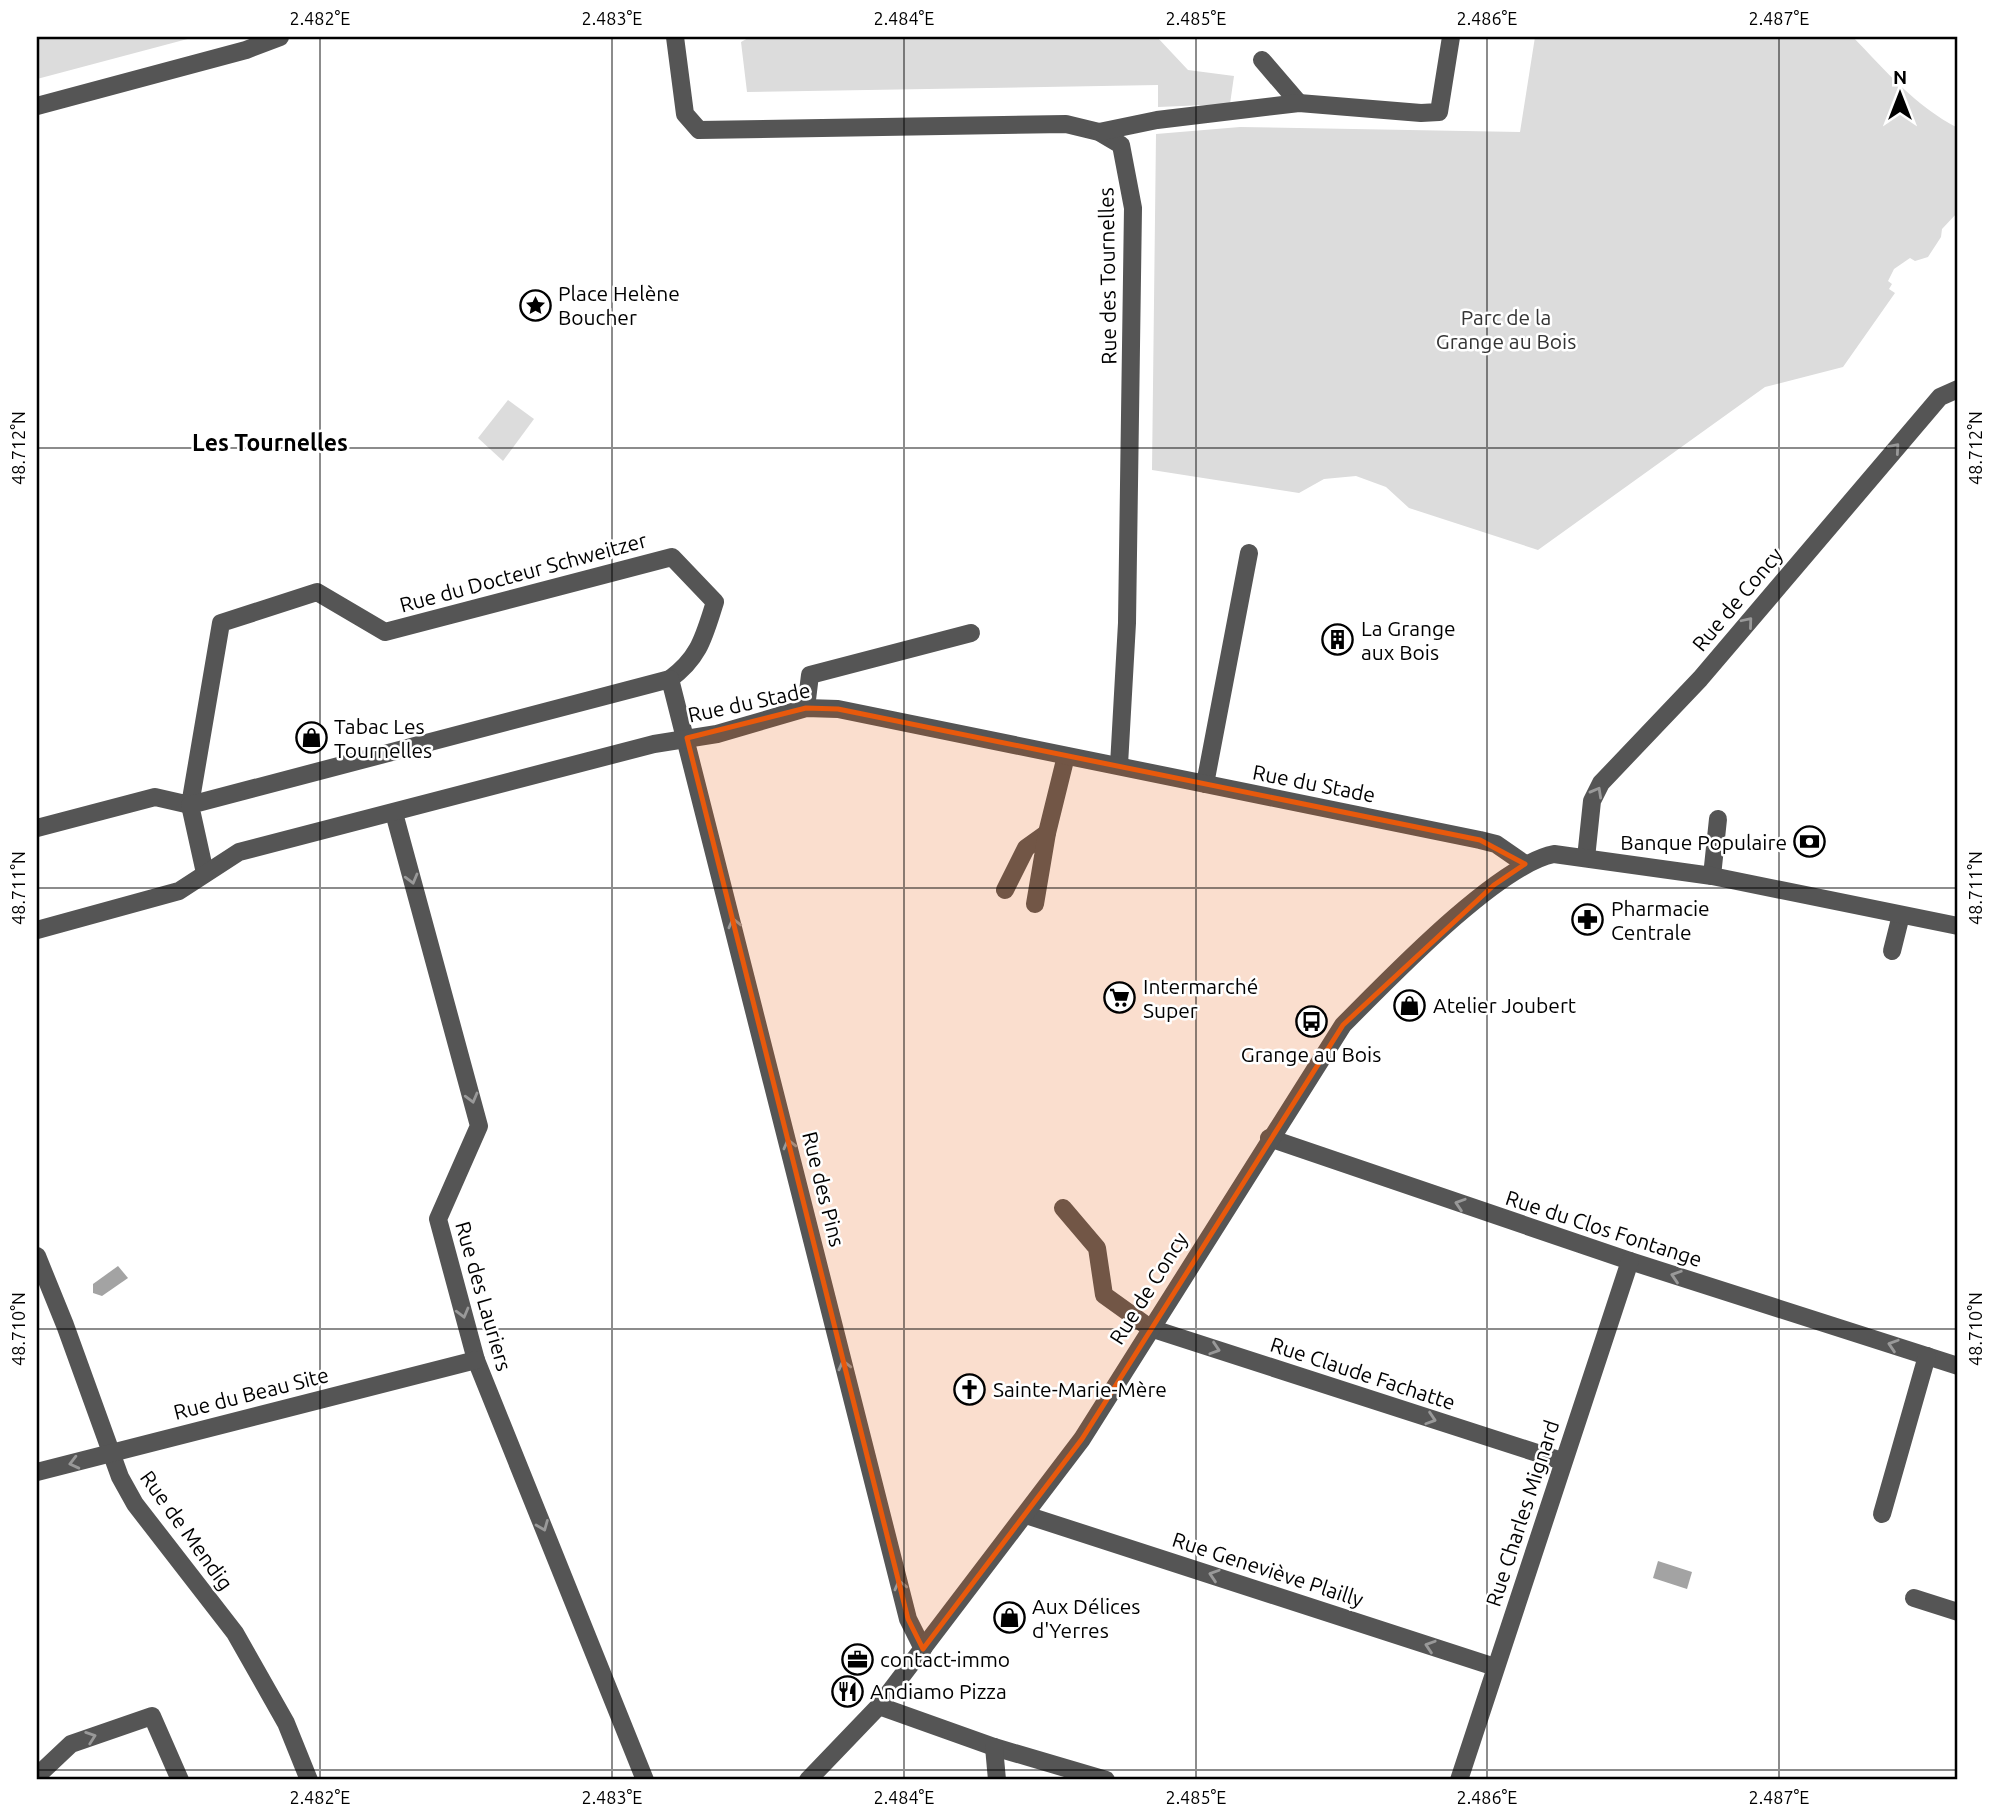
<svg xmlns="http://www.w3.org/2000/svg" width="1995" height="1817" viewBox="0 0 1995 1817" font-family="Ubuntu,sans-serif">
<style>
.green{fill:#dcdcdc}
.water{fill:#a3a3a3}
.lines{fill:none;stroke-linecap:round;stroke-linejoin:round}
.minor{stroke:#555;stroke-width:18}
.oneway{stroke:#999}
.marked{fill:#e8590c;fill-opacity:0.2;stroke:#e8590c;stroke-width:5;stroke-linejoin:round}
.ticks{fill:none;stroke:#000;stroke-width:2;stroke-opacity:0.45}
.labels{text-anchor:middle;dominant-baseline:central;stroke-width:5;stroke-linejoin:round;paint-order:stroke}
.street-label{font-size:21px;fill:#000;stroke:#fff}
.poi-label{font-size:21px;fill:#000;stroke:#fff;text-anchor:start}
.park-label{font-size:21px;fill:#333;stroke:#fff}
.neighbourhood-label{font-size:23px;font-weight:bold;fill:#000;stroke:#fff}
.neatline{fill:none;stroke:#000;stroke-width:2.5}
.ticks-label{font-size:18px;text-anchor:middle;fill:#000}
</style>
<rect width="100%" height="100%" fill="#fff"/>
<g class="green">
<path d="M37 37H195L37 79Z"/>
<path d="M750 37H1157L1188 70 1234 76 1230 104 1158 107V85L747 92 741 42Z"/>
<path d="M1535 37H1853C1886 71 1915 106 1958 128V212L1942 229 1941 237 1928 257 1915 261 1910 258 1894 269 1888 281 1892 284 1889 289 1895 293 1843 367 1765 387 1538 550 1409 508 1386 487 1356 476 1324 479 1299 493 1152 470 1156 134 1240 127 1520 132Z"/>
<path d="M508 400 534 419 503 461 478 438Z"/>
</g>
<g class="water">
<path d="M118 1266 128 1278 102 1296 93 1293V1284Z"/>
<path d="M1658 1561 1692 1572 1687 1589 1653 1578Z"/>
</g>
<g class="lines">
<g class="minor">
<path d="M675 37 685 114 699 130 1066 124 1099 132 1121 145 1133 208 1127 623 1119 765"/>
<path d="M1262 60 1299 103"/>
<path d="M37 106 246 50 280 37"/>
<path d="M1099 132 1157 120 1299 103 1421 113 1439 112 1451 37"/>
<path d="M806 708 810 675 971 633"/>
<path d="M1205 784 1249 553"/>
<path d="M394 813 479 1126 438 1219 476 1360 645 1780"/>
<path d="M37 828 155 797 190 805 221 623 317 592 385 632 672 557 715 602C704 636 700 657 670 679"/>
<path d="M1586 858 1592 801 1601 783 1700 679 1940 397 1958 389"/>
<path d="M205 873 190 805 670 679 908 1619 923 1649"/>
<path d="M1712 876 1718 819"/>
<path d="M1005 890 1026 848 1047 833"/>
<path d="M1035 904 1047 833 1066 756"/>
<path d="M37 930 179 891 239 852 654 744 717 734 806 708 838 709 1480 840 1496 844 1525 864"/>
<path d="M1892 951 1901 915"/>
<path d="M1269 1138 1630 1261 1958 1366"/>
<path d="M1063 1208 1097 1248 1104 1295 1150 1328 1562 1461"/>
<path d="M37 1256 65 1325 120 1477 135 1504 235 1633 286 1723 309 1780"/>
<path d="M37 1472 476 1360"/>
<path d="M1882 1514 1927 1356"/>
<path d="M1026 1515 1495 1667"/>
<path d="M1914 1598 1958 1612"/>
<path d="M879 1706 994 1747 1106 1780"/>
<path d="M994 1747 997 1780"/>
<path d="M37 1776 71 1744 152 1716 180 1780"/>
<path d="M808 1780 879 1706 1082 1439 1343 1025C1387 981 1497 865 1554 854L1712 876 1958 926"/>
<path d="M1459 1780 1630 1261"/>
</g>
</g>
<defs><path id="oneway-chevron" d="M-2-3.5L2.5 0L-2 3.5" fill="none" stroke-width="1.6" stroke-linecap="round" stroke-linejoin="round" transform="scale(1.75)"/></defs>
<g class="oneway">
<use href="#oneway-chevron" transform="translate(1895 448) rotate(-49)"/>
<use href="#oneway-chevron" transform="translate(1748 622) rotate(-50)"/>
<use href="#oneway-chevron" transform="translate(1597 792) rotate(-61)"/>
<use href="#oneway-chevron" transform="translate(412 879) rotate(75)"/>
<use href="#oneway-chevron" transform="translate(734 923) rotate(-104)"/>
<use href="#oneway-chevron" transform="translate(472 1098) rotate(75)"/>
<use href="#oneway-chevron" transform="translate(789 1144) rotate(-104)"/>
<use href="#oneway-chevron" transform="translate(1460 1204) rotate(-162)"/>
<use href="#oneway-chevron" transform="translate(1676 1276) rotate(-162)"/>
<use href="#oneway-chevron" transform="translate(463 1313) rotate(75)"/>
<use href="#oneway-chevron" transform="translate(1893 1345) rotate(-162)"/>
<use href="#oneway-chevron" transform="translate(1215 1349) rotate(18)"/>
<use href="#oneway-chevron" transform="translate(844 1365) rotate(-104)"/>
<use href="#oneway-chevron" transform="translate(1431 1419) rotate(18)"/>
<use href="#oneway-chevron" transform="translate(74 1463) rotate(166)"/>
<use href="#oneway-chevron" transform="translate(543 1526) rotate(68)"/>
<use href="#oneway-chevron" transform="translate(1214 1575) rotate(-162)"/>
<use href="#oneway-chevron" transform="translate(900 1585) rotate(-104)"/>
<use href="#oneway-chevron" transform="translate(1430 1646) rotate(-162)"/>
<use href="#oneway-chevron" transform="translate(91 1737) rotate(-19)"/>
</g>
<path class="marked" d="M806 708 838 709 1480 840 1525 864 1494 885 1343 1025 1082 1439 923 1649 908 1619 687 738Z"/>
<path class="ticks" d="M320 37V1780M612 37V1780M904 37V1780M1196 37V1780M1487 37V1780M1779 37V1780M37 448H1958M37 888H1958M37 1329H1958M37 1770H1958"/>
<defs>
<symbol id="sight-ring" viewBox="-11 -11 22 22"><circle r="9.5" fill="#fff" stroke="#000" stroke-width="1.5"/><path d="M0-6L1.8-2.2L6-1.7L2.9 1.2L3.7 5.4L0 3.3L-3.7 5.4L-2.9 1.2L-6-1.7L-1.8-2.2Z" fill="#000"/></symbol>
<symbol id="building-ring" viewBox="-11 -11 22 22"><circle r="9.5" fill="#fff" stroke="#000" stroke-width="1.5"/><path d="M-4-6H4V6H1V3H-1V6H-4ZM-2.5-4.3h1.7v1.8h-1.7ZM.8-4.3h1.7v1.8H.8ZM-2.5-1h1.7V.8h-1.7ZM.8-1h1.7V.8H.8Z" fill="#000"/></symbol>
<symbol id="shop-ring" viewBox="-11 -11 22 22"><circle r="9.5" fill="#fff" stroke="#000" stroke-width="1.5"/><path d="M-5-2.5h2.3a2.7 3.5 0 0 1 5.4 0H5L5.5 6h-11ZM-1.5-2.5h3a1.5 2.3 0 0 0-3 0Z" fill="#000"/></symbol>
<symbol id="bank-ring" viewBox="-11 -11 22 22"><circle r="9.5" fill="#fff" stroke="#000" stroke-width="1.5"/><path d="M-6-4H6V4H-6ZM0-2.3a2.3 2.3 0 1 0 0 4.6a2.3 2.3 0 1 0 0-4.6Z" fill="#000"/></symbol>
<symbol id="pharmacy-ring" viewBox="-11 -11 22 22"><circle r="9.5" fill="#fff" stroke="#000" stroke-width="1.5"/><path d="M-2-6h4v4h4v4h-4v4h-4v-4h-4v-4h4Z" fill="#000"/></symbol>
<symbol id="supermarket-ring" viewBox="-11 -11 22 22"><circle r="9.5" fill="#fff" stroke="#000" stroke-width="1.5"/><path d="M-6-5.5h2.5l.6 2H6L4.5 2H-2.5L-4.4-4H-6ZM-1.5 3.2a1.3 1.3 0 1 0 .1 0ZM3 3.2a1.3 1.3 0 1 0 .1 0Z" fill="#000"/></symbol>
<symbol id="bus-ring" viewBox="-11 -11 22 22"><circle r="9.5" fill="#fff" stroke="#000" stroke-width="1.5"/><path d="M-5-6H5V4H4V6H2V4H-2V6H-4V4H-5ZM-3.5-4V0h7V-4ZM-3.5 1.2v1.5H-2V1.2ZM2 1.2v1.5H3.5V1.2Z" fill="#000"/></symbol>
<symbol id="church-ring" viewBox="-11 -11 22 22"><circle r="9.5" fill="#fff" stroke="#000" stroke-width="1.5"/><path d="M-1.2-6h2.4v3.5h3.3v2.4h-3.3V6h-2.4V-.1h-3.3v-2.4h3.3Z" fill="#000"/></symbol>
<symbol id="office-ring" viewBox="-11 -11 22 22"><circle r="9.5" fill="#fff" stroke="#000" stroke-width="1.5"/><path d="M-6-3h4V-5.5h4V-3h4V5H-6ZM-1-4.5V-3h2v-1.5ZM-6 0V1H6V0Z" fill="#000"/></symbol>
<symbol id="restaurant-ring" viewBox="-11 -11 22 22"><circle r="9.5" fill="#fff" stroke="#000" stroke-width="1.5"/><path d="M-5-6h1v4h1v-4h1v4h1v-4h1v5L-1.5 .5V6h-2V.5L-5-1ZM5-6V6H3V1.5H1.5Q1.5-4 5-6Z" fill="#000"/></symbol>
</defs>
<g fill-rule="evenodd">
<use href="#sight-ring" x="518" y="288" width="35" height="35"/>
<use href="#building-ring" x="1320" y="622" width="35" height="35"/>
<use href="#shop-ring" x="294" y="720" width="35" height="35"/>
<use href="#bank-ring" x="1792" y="824" width="35" height="35"/>
<use href="#pharmacy-ring" x="1570" y="902" width="35" height="35"/>
<use href="#supermarket-ring" x="1102" y="980" width="35" height="35"/>
<use href="#shop-ring" x="1392" y="988" width="35" height="35"/>
<use href="#bus-ring" x="1294" y="1004" width="35" height="35"/>
<use href="#church-ring" x="952" y="1372" width="35" height="35"/>
<use href="#shop-ring" x="992" y="1600" width="35" height="35"/>
<use href="#office-ring" x="840" y="1642" width="35" height="35"/>
<use href="#restaurant-ring" x="830" y="1674" width="35" height="35"/>
</g>
<g class="labels">
<g class="street-label">
<text transform="translate(1107 276) rotate(-91)">Rue des Tournelles</text>
<text transform="translate(523 572) rotate(-15)">Rue du Docteur Schweitzer</text>
<text transform="translate(1737 599) rotate(-50)">Rue de Concy</text>
<text transform="translate(749 702) rotate(-12)">Rue du Stade</text>
<text transform="translate(1314 783) rotate(11)">Rue du Stade</text>
<text transform="translate(824 1189) rotate(76)">Rue des Pins</text>
<text transform="translate(1604 1228) rotate(18)">Rue du Clos Fontange</text>
<text transform="translate(1148 1288) rotate(-58)">Rue de Concy</text>
<text transform="translate(484 1296) rotate(74)">Rue des Lauriers</text>
<text transform="translate(1363 1373) rotate(18)">Rue Claude Fachatte</text>
<text transform="translate(251 1393) rotate(-14)">Rue du Beau Site</text>
<text transform="translate(1522 1513) rotate(-72)">Rue Charles Mignard</text>
<text transform="translate(187 1530) rotate(54)">Rue de Mendig</text>
<text transform="translate(1268 1569) rotate(18)">Rue Geneviève Plailly</text>
</g>
<g class="poi-label">
<text x="558" y="293">Place Helène<tspan x="558" dy="24">Boucher</tspan></text>
<text x="1361" y="628">La Grange<tspan x="1361" dy="24">aux Bois</tspan></text>
<text x="334" y="726">Tabac Les<tspan x="334" dy="24">Tournelles</tspan></text>
<text x="1787" y="842" text-anchor="end">Banque Populaire</text>
<text x="1611" y="908">Pharmacie<tspan x="1611" dy="24">Centrale</tspan></text>
<text x="1143" y="986">Intermarché<tspan x="1143" dy="24">Super</tspan></text>
<text x="1433" y="1005">Atelier Joubert</text>
<text x="1311" y="1054" text-anchor="middle">Grange au Bois</text>
<text x="993" y="1389">Sainte-Marie-Mère</text>
<text x="1032" y="1606">Aux Délices<tspan x="1032" dy="24">d'Yerres</tspan></text>
<text x="880" y="1659">contact-immo</text>
<text x="870" y="1691">Andiamo Pizza</text>
</g>
<g class="park-label">
<text x="1506" y="317">Parc de la<tspan x="1506" dy="24">Grange au Bois</tspan></text>
</g>
<g class="neighbourhood-label">
<text x="270" y="442">Les Tournelles</text>
</g>
</g>
<rect width="1995" height="1817" fill="none" stroke="#ffffff" stroke-width="77"/>
<g transform="translate(1900 94)" stroke="#ffffff" stroke-width="5" paint-order="stroke">
<path d="M0-5L12 26L0 18L-12 26Z" fill="#000000"/>
<text y="-10" font-size="19" font-weight="bold" text-anchor="middle" fill="#000000">N</text>
</g>
<rect x="38" y="38" width="1918" height="1740" class="neatline"/>
<g class="ticks-label">
<text x="320" y="25">2.482°E</text>
<text x="612" y="25">2.483°E</text>
<text x="904" y="25">2.484°E</text>
<text x="1196" y="25">2.485°E</text>
<text x="1487" y="25">2.486°E</text>
<text x="1779" y="25">2.487°E</text>
<text transform="translate(19 448) rotate(-90)" y="6">48.712°N</text>
<text transform="translate(1976 448) rotate(-90)" y="6">48.712°N</text>
<text transform="translate(19 888) rotate(-90)" y="6">48.711°N</text>
<text transform="translate(1976 888) rotate(-90)" y="6">48.711°N</text>
<text transform="translate(19 1329) rotate(-90)" y="6">48.710°N</text>
<text transform="translate(1976 1329) rotate(-90)" y="6">48.710°N</text>
<text x="320" y="1804">2.482°E</text>
<text x="612" y="1804">2.483°E</text>
<text x="904" y="1804">2.484°E</text>
<text x="1196" y="1804">2.485°E</text>
<text x="1487" y="1804">2.486°E</text>
<text x="1779" y="1804">2.487°E</text>
</g>
</svg>
